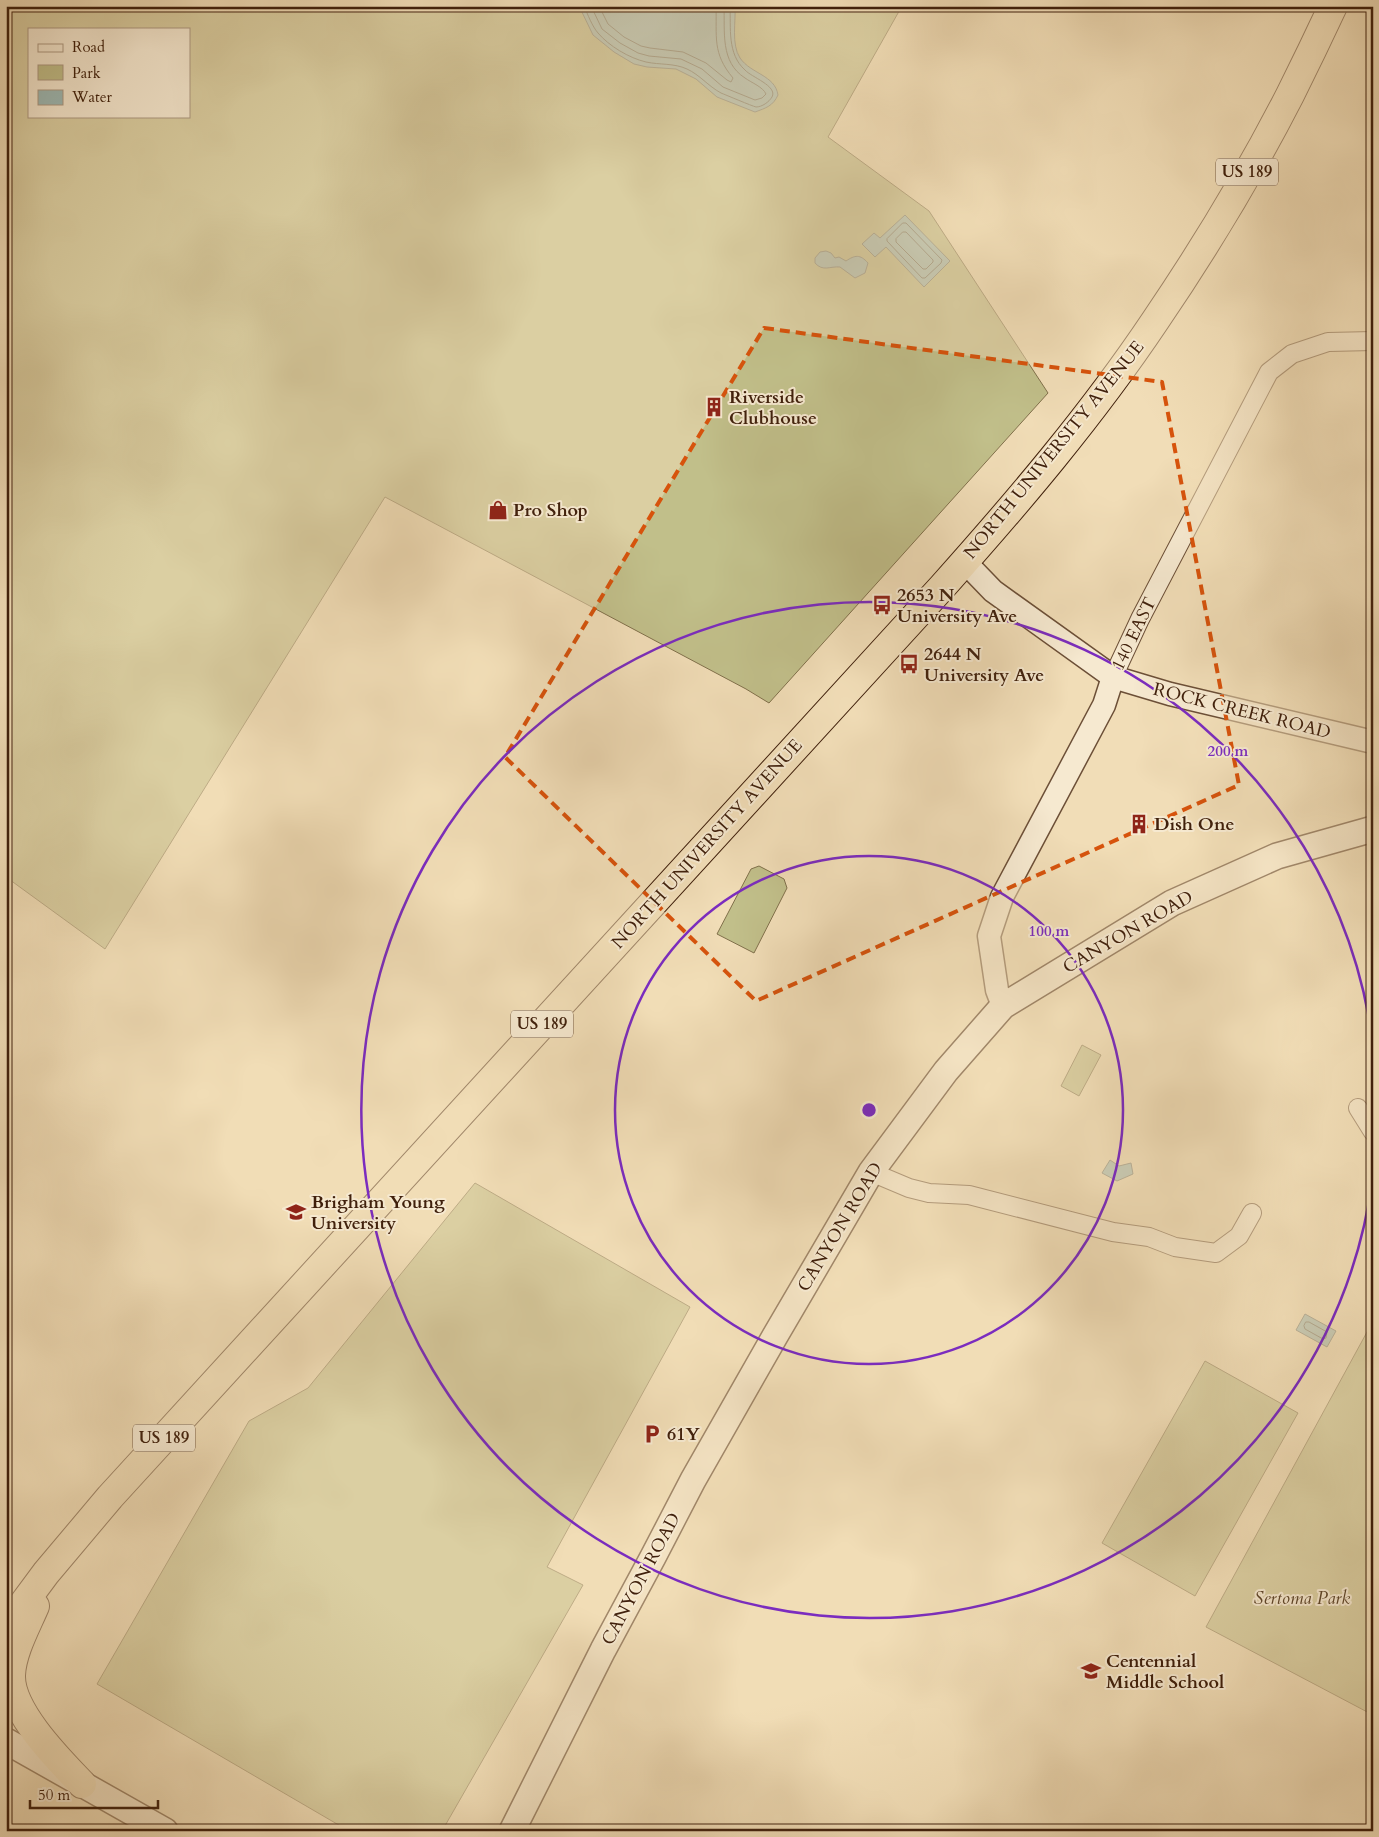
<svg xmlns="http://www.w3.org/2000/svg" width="1379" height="1837" viewBox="0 0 1379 1837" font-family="Cardo,serif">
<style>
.green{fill:#c1bf8a;stroke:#80704b;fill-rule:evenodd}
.water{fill:#9dbab6;stroke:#787c72}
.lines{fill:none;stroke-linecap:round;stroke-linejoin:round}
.shore{stroke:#6e6d61;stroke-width:1}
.minor-casing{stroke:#6c4f37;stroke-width:20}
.tertiary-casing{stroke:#6c4f37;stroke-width:25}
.secondary-casing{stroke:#40200c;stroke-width:28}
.trunk-casing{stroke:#40200c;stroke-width:30}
.minor{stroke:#f6e9d0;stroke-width:18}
.tertiary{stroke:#f6e9d0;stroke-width:22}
.secondary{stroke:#f6e9d0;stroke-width:25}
.trunk{stroke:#f1ddb7;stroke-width:28}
.marked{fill:none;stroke:#d7530c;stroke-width:4;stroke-dasharray:10 6;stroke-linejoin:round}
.ring{fill:none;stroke:#7b2cbf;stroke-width:2.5}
.labels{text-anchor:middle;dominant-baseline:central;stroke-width:4;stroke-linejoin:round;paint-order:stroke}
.shield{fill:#f6e9d0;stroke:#775c47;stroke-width:1}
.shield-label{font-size:16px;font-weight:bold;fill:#40200c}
.poi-label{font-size:18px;font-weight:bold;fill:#40200c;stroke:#f6e9d0;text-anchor:start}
.street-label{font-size:18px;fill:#40200c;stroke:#f6e9d0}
.park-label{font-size:18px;font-style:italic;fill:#60482c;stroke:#f6e9d0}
.centre{fill:#7b2cbf;stroke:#f6e9d0;stroke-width:2.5}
.ring-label{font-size:15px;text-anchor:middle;font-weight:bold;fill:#7b2cbf;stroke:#f6e9d0;stroke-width:4;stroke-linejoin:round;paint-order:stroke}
</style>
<rect width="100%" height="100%" fill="#f1ddb7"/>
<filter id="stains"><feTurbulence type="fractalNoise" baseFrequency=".004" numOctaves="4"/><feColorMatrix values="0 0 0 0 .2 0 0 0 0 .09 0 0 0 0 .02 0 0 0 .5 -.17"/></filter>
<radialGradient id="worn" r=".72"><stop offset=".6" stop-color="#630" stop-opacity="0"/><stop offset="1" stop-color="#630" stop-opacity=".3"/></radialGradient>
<g class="green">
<path d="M6 6H902L828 137 929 211 1048 393 769 703 746 689 385 497 105 949 6 877ZM29 29H189V116H29Z"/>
<path d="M759 866 784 879 787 888 754 953 717 934 751 869Z"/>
<path d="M1082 1045 1101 1055 1079 1096 1061 1086Z"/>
<path d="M475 1183 690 1307 547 1567 583 1585 442 1831H349L97 1684 249 1421 308 1388Z"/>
<path d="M1373 1321V1715L1206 1627Z"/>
<path d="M1205 1361 1298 1413 1195 1596 1102 1543Z"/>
</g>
<g class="water">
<path d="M579 6H735C736 22 731 44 740 58 751 74 775 75 778 95 773 106 766 108 755 112L717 97 696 79 676 69 647 67 634 64 614 52 593 35Z"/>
<path d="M905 215 950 261 924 287 886 247 875 257 862 244 874 233 880 238Z"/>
<path d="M826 251 831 253 835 258 839 257 846 261C855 255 860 254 868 263L865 273 855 278 840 267C830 266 823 272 815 263V258L820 252Z"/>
<path d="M1110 1160 1119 1166 1131 1163 1133 1174 1117 1181 1102 1173Z"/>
<path d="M1305 1314 1336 1331 1327 1347 1296 1330Z"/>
</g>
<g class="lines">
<g class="shore">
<path d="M584 6C588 15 592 26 598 33 609 46 629 58 646 62 660 65 674 63 687 69 700 75 708 86 721 93 726 95 752 106 756 107 762 107 769 102 772 97 778 86 751 77 745 70 727 54 731 28 730 6"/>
<path d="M591 6 602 29 620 43 638 53 649 56 681 59 702 69 723 87 755 100 762 98 766 94C763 87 752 83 745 78 720 62 725 32 724 6"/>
<path d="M599 6 608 24 624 37 641 46 650 48 683 52 706 63 727 80 731 82 733 78C712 53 717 37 716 6"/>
<path d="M903 223H906L942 260 941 263 925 278H922L887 241V239Z"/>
<path d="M903 232H906L933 260V262L926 269H923L896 242V239Z"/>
<path d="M1306 1322H1309L1327 1332 1326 1338 1323 1339 1305 1329 1304 1326Z"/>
</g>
<defs>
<g id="minor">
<path d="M1113 677 1140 619 1269 372 1292 354 1328 342 1373 341"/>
<path d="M1358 1108 1373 1132"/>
<path d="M871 1172 909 1188 929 1193 969 1195 1113 1232 1149 1237 1175 1247 1216 1253 1239 1236 1252 1213"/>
</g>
<g id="tertiary">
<path d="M965 562 993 591 1113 677 1170 694 1373 742"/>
<path d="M1003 1006 997 990 989 936 1002 897 1104 705 1113 677"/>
</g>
<g id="secondary">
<path d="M6 1741 165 1831"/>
<path d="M512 1831 603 1650 653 1557 693 1480 775 1336 871 1172 946 1071 1003 1006 1172 903 1277 856 1373 829"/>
</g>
<g id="trunk">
<path d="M35 1606C26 1627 12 1652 11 1675 10 1711 58 1759 82 1784"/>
<path d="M6 1627 46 1573 110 1497 943 586C1018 502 1092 415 1155 321 1204 249 1250 173 1290 95 1305 65 1319 36 1333 6"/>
</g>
</defs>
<use href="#minor" class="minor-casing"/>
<use href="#tertiary" class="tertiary-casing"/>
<use href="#secondary" class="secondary-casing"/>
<use href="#trunk" class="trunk-casing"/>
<use href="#minor" class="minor"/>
<use href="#tertiary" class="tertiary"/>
<use href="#secondary" class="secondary"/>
<use href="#trunk" class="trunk"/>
</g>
<path d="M0 0H1379V1837H0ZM764 328 1162 382 1239 785 756 1001 505 757Z" fill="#f1ddb7" fill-opacity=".55" fill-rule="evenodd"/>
<path class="marked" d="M764 328 1162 382 1239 785 756 1001 505 757Z"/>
<g class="ring">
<circle cx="869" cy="1110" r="254"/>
<path d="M1373 1176A508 508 0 1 1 1373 1044"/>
</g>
<defs>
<symbol id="building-bare" viewBox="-9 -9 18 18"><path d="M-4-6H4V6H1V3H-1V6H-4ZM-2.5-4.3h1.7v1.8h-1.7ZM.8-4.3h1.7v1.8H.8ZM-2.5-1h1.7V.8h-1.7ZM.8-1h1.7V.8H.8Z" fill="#8f2418" stroke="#f6e9d0" stroke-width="2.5" paint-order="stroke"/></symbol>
<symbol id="shop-bare" viewBox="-9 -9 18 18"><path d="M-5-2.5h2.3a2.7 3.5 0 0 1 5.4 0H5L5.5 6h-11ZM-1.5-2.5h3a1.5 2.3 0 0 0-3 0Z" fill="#8f2418" stroke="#f6e9d0" stroke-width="2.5" paint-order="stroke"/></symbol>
<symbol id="bus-bare" viewBox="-9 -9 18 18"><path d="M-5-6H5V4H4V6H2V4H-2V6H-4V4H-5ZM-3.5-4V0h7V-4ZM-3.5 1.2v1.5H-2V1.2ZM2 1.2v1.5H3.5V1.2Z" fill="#8f2418" stroke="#f6e9d0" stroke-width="2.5" paint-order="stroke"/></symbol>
<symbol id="university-bare" viewBox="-9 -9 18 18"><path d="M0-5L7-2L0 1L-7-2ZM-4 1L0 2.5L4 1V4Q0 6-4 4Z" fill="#8f2418" stroke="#f6e9d0" stroke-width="2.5" paint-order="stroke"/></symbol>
<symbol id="parking-bare" viewBox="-9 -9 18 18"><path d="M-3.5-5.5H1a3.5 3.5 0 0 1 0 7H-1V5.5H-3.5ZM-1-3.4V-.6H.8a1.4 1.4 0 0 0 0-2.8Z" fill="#8f2418" stroke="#f6e9d0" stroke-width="2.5" paint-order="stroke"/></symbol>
<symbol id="school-bare" viewBox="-9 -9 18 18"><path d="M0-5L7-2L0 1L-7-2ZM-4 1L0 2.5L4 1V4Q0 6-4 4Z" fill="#8f2418" stroke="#f6e9d0" stroke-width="2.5" paint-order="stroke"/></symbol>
</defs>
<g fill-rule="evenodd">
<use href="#building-bare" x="700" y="393" width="28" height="28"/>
<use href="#shop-bare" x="484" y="496" width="28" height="28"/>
<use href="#bus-bare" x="868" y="591" width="28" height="28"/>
<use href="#bus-bare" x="895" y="650" width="28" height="28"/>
<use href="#building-bare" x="1125" y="810" width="28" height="28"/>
<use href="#university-bare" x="282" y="1198" width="28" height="28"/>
<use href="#parking-bare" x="638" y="1420" width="28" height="28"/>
<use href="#school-bare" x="1077" y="1657" width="28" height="28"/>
</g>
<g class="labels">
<g class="shield">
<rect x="1216" y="158.5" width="62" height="27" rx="4"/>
<rect x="511" y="1010.5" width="62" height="27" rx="4"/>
<rect x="133" y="1424.5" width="62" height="27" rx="4"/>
</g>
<g class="shield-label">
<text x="1247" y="172">US 189</text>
<text x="542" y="1024">US 189</text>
<text x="164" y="1438">US 189</text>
</g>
<g class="poi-label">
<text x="729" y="397">Riverside<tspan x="729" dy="21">Clubhouse</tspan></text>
<text x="513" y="510">Pro Shop</text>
<text x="897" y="595">2653 N<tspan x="897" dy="21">University Ave</tspan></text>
<text x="924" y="654">2644 N<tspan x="924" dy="21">University Ave</tspan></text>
<text x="1154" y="824">Dish One</text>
<text x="311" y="1202">Brigham Young<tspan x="311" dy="21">University</tspan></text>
<text x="667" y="1434">61Y</text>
<text x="1106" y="1661">Centennial<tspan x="1106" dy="21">Middle School</tspan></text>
</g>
<g class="street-label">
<text transform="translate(1054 450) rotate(-51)">NORTH UNIVERSITY AVENUE</text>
<text transform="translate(1134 634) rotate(-64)">140 EAST</text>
<text transform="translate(1242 711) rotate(14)">ROCK CREEK ROAD</text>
<text transform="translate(707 844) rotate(-48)">NORTH UNIVERSITY AVENUE</text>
<text transform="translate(1128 932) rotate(-30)">CANYON ROAD</text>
<text transform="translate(840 1227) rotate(-59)">CANYON ROAD</text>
<text transform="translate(641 1579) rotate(-62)">CANYON ROAD</text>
</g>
<g class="park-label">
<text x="1302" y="1598">Sertoma Park</text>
</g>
</g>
<circle cx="869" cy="1110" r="8" class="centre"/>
<g class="ring-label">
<text x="1228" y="756">200 m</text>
<text x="1049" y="936">100 m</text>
</g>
<rect width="1379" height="1837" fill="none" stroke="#f1ddb7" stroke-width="25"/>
<rect x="8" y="8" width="1364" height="1822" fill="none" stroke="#40200c" stroke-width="2.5"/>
<rect x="12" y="12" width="1354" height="1812" fill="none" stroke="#40200c"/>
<rect x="28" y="28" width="162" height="90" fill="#f6e9d0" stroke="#ad9982"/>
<rect x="38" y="44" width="25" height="8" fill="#f6e9d0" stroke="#ad9982"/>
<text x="72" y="52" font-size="15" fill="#40200c">Road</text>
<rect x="38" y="65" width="25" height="15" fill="#c1bf8a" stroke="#ad9982"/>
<text x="72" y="78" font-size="15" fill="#40200c">Park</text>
<rect x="38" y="90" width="25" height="15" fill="#9dbab6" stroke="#ad9982"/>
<text x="72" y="102" font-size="15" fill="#40200c">Water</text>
<path d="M30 1800v8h128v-8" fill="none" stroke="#40200c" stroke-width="2.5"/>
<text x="38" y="1800" font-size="15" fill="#40200c" stroke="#f6e9d0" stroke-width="4" paint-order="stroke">50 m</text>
<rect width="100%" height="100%" filter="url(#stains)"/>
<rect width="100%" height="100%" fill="url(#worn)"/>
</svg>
